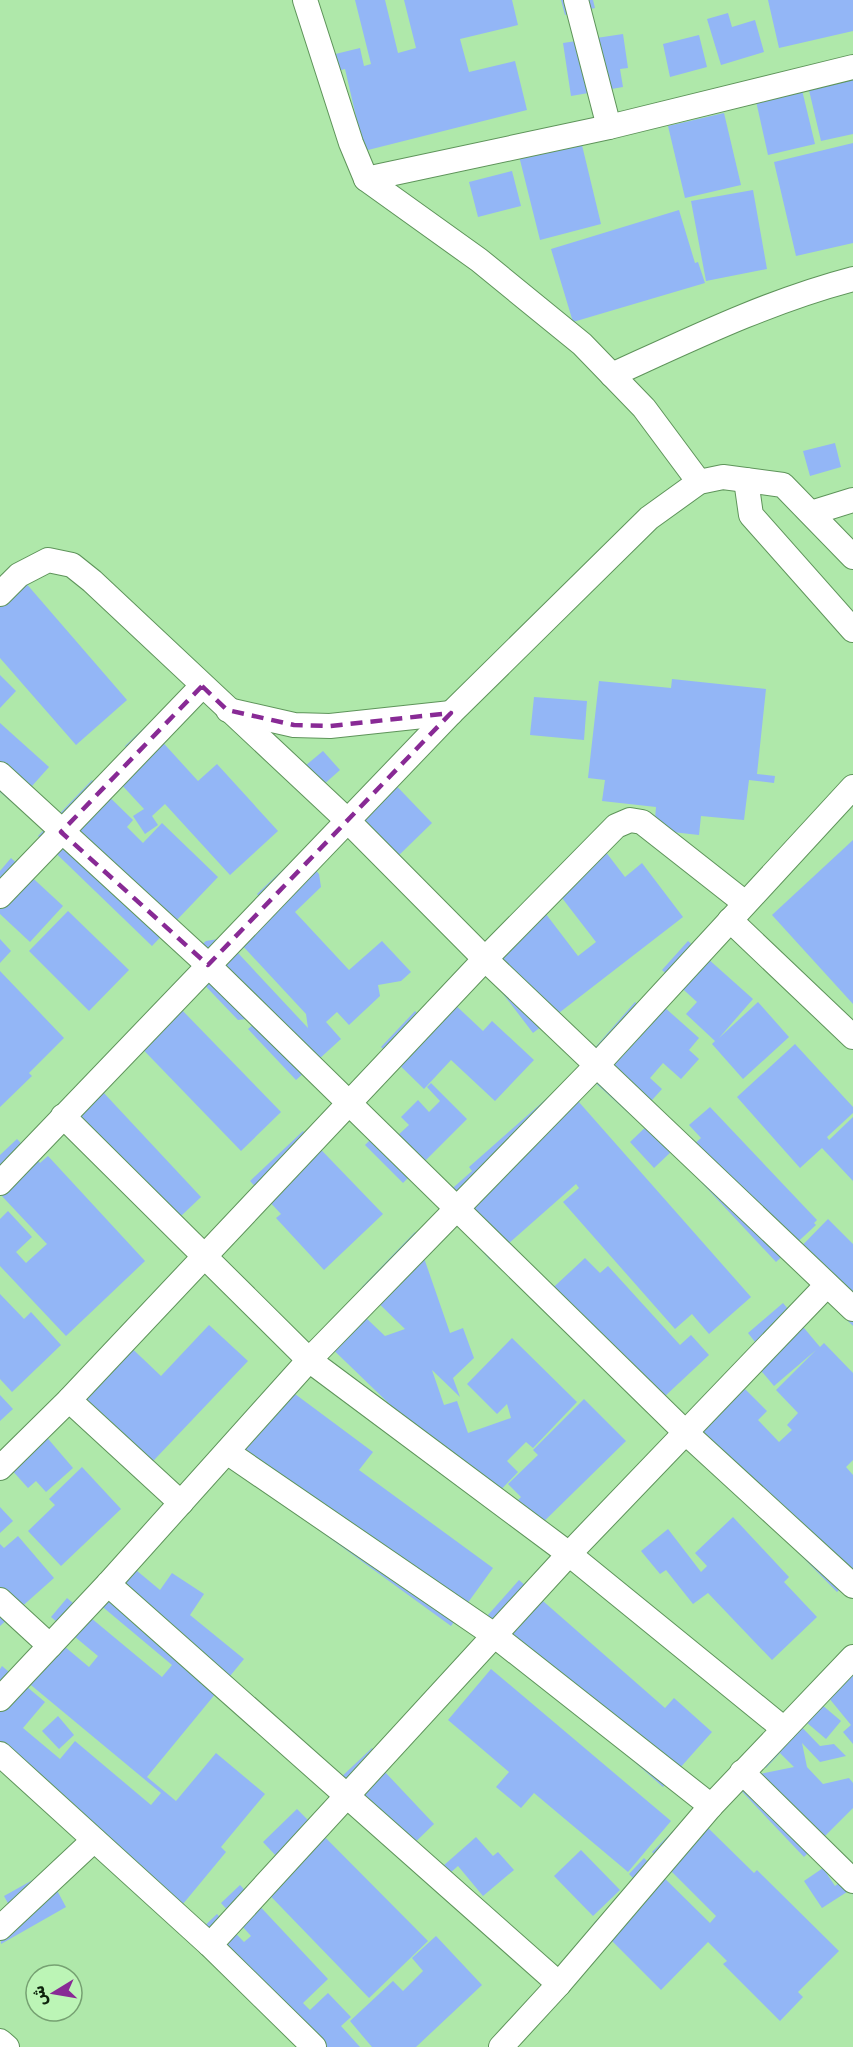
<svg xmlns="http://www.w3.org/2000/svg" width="853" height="2047" viewBox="0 0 853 2047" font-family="Rubik,'Noto Sans Arabic',sans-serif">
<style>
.building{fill:#93b6f6}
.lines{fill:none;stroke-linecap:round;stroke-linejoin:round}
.street-casing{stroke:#5e945a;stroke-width:26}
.street{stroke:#fff;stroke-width:24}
.marked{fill:none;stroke:#882a95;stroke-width:4.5;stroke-dasharray:12 8;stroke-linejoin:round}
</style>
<rect width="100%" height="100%" fill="#afe8aa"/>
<g class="building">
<path d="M355 0H385L398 53 416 48 404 0H512L518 25 460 39 469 72 515 61 527 110 364 151 345 69 320 75 315 59 360 48 364 66 371 64Z"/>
<path d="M561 0H593L595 8 565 15Z"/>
<path d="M768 0H853V31L779 48Z"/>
<path d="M728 13 732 27 755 20 764 52 721 65 707 19Z"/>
<path d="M623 34 628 68 620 69 623 87 571 96 563 43Z"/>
<path d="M699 35 707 67 670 77 663 44Z"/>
<path d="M853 76V134L821 141 808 86Z"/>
<path d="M802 90 815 144 768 155 756 101Z"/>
<path d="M724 113 741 185 685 198 668 126Z"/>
<path d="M581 141 601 224 540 240 519 156Z"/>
<path d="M853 143V243L796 256 774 162Z"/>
<path d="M512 171 521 206 478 217 469 182Z"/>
<path d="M753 190 767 269 706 281 691 201Z"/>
<path d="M679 210 695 263 698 262 705 283 573 322 551 249Z"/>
<path d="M835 443 841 467 810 476 803 451Z"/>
<path d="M18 574 127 700 76 745 0 658V590Z"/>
<path d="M0 675 16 691 0 708Z"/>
<path d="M672 679 766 689 757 774 775 776 774 783 749 780 744 820 701 816 699 835 654 830 656 807 602 801 605 780 588 778 599 681 671 688Z"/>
<path d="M534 697 587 701 584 740 530 735Z"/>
<path d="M0 723 49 767 15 805 0 792Z"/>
<path d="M147 725 198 781 217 764 278 831 230 875 165 804 152 816 158 825 145 834 133 816 144 809 107 769 128 750 125 746Z"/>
<path d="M323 751 340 770 322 786 305 766Z"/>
<path d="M386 775 432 823 395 859 349 810Z"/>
<path d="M92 780 133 820 127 827 143 843 162 823 218 877 152 946 38 836Z"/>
<path d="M853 840V1004L772 915Z"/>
<path d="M602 847 625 877 642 863 683 917 533 1033 471 952 536 901 578 956 596 942 552 885Z"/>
<path d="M11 858 63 906 30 942 0 914V871Z"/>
<path d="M305 858 319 874 321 887 295 912 349 970 382 941 411 972 401 981 378 985 380 996 349 1025 337 1012 326 1022 341 1039 296 1080 248 1029 262 1017 238 1020 193 973 191 955 206 941 224 938 308 1028 306 1014 227 929 260 898 257 894 293 860Z"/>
<path d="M68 911 129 970 89 1011 29 951Z"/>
<path d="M0 939 11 951 0 963Z"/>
<path d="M688 941 753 999 719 1038 758 1002 789 1037 743 1079 712 1044 715 1041 686 1014 697 1002 662 970Z"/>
<path d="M0 971 64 1038 29 1073 32 1076 0 1107Z"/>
<path d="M450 1000 483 1031 492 1021 534 1060 495 1101 451 1060 424 1089 381 1047 415 1011 428 1024Z"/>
<path d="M635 1002 652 1018 663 1006 699 1038 689 1050 699 1059 681 1079 663 1063 650 1078 662 1089 635 1119 578 1067Z"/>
<path d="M181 1009 281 1112 241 1151 129 1035Z"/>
<path d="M795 1044 853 1107V1113L827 1137 829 1140 853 1117V1181L822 1148 800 1168 737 1097Z"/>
<path d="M88 1076 201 1197 163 1233 50 1112Z"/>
<path d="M431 1083 467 1119 403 1183 365 1145 385 1125 396 1137 409 1125 401 1117 418 1100 429 1112 440 1101 427 1087Z"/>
<path d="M563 1084 751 1297 709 1334 692 1314 675 1329 563 1202 579 1188 576 1184 490 1260 438 1201 472 1171 469 1167Z"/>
<path d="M710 1107 817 1220 814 1223 816 1225 776 1262 672 1151 654 1168 630 1142 652 1121 683 1154 701 1138 689 1125Z"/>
<path d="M303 1131 383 1214 324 1270 276 1218 281 1214 250 1181Z"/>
<path d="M17 1139 40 1163 48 1156 145 1261 66 1336 0 1266V1219L8 1211 32 1237 16 1252 26 1263 47 1244 0 1194V1155Z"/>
<path d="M828 1219 853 1244V1326L787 1261Z"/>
<path d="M415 1232 450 1333 463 1328 474 1358 453 1378 460 1397 432 1370 444 1405 457 1401 468 1433 511 1418 507 1404 497 1414 467 1384 512 1338 577 1402 533 1448 526 1442 507 1461 518 1472 490 1501 319 1336 365 1317 385 1336 405 1329 362 1287Z"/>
<path d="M585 1258 600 1273 608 1266 680 1345 691 1335 709 1355 648 1412 543 1297Z"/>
<path d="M0 1294 24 1319 31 1312 61 1345 12 1392 0 1379Z"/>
<path d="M783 1303 820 1347 824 1343 853 1373V1460L846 1467 853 1475V1576L837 1592 676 1429 726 1408 745 1389 767 1411 758 1420 779 1442 792 1430 787 1425 798 1413 776 1390 816 1350 774 1386 752 1360 762 1351 748 1333Z"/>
<path d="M209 1325 248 1361 138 1477 60 1403 121 1338 161 1376Z"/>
<path d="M291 1391 373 1452 359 1470 493 1568 451 1626 218 1457Z"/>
<path d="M0 1395 13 1409 0 1421Z"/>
<path d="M584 1399 626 1441 527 1538 504 1514 521 1497 508 1484 538 1455 533 1450Z"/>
<path d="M38 1427 73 1468 46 1492 36 1481 28 1488 1 1458Z"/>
<path d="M82 1467 121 1509 61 1566 28 1531 55 1505 49 1499Z"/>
<path d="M0 1507 13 1521 0 1533Z"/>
<path d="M733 1517 789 1577 784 1582 817 1617 772 1660 708 1593 693 1604 666 1570 660 1574 641 1551 668 1529 701 1572 707 1566 695 1553Z"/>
<path d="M18 1536 54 1578 0 1626V1544L4 1548Z"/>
<path d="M124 1560 160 1590 172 1573 204 1594 190 1615 244 1659 147 1777 176 1801 216 1753 265 1794 221 1847 226 1852 178 1910 0 1761V1669L2 1666 45 1702 23 1728 60 1759 75 1741 151 1805 161 1793 14 1671 46 1631 89 1667 98 1656 51 1617 67 1598 162 1677 172 1665 92 1598Z"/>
<path d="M519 1580 665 1708 674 1698 712 1732 663 1787 479 1625Z"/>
<path d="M853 1649V1744L843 1732 851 1725 815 1681Z"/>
<path d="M491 1669 671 1821 628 1872 534 1793 521 1808 496 1787 509 1772 448 1720Z"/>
<path d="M808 1693 841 1721 826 1739 793 1711Z"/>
<path d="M58 1716 74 1735 59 1749 42 1731Z"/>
<path d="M792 1717 820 1746 834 1744 846 1756 820 1762 802 1743 807 1767 823 1784 849 1778 853 1783V1808L804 1857 731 1780 794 1767 780 1753 766 1768 749 1752Z"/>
<path d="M372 1748 390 1768 385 1772 434 1824 404 1853 337 1781Z"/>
<path d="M297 1809 428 1941 369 1998 254 1879 277 1857 263 1842Z"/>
<path d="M687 1817 704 1824 754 1873 757 1870 839 1951 798 1992 803 1997 780 2021 723 1964 727 1961 708 1942 661 1990 594 1923 636 1881 629 1874 644 1858 710 1923 716 1916 652 1852Z"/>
<path d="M476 1837 493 1856 498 1852 514 1870 483 1896 458 1866 449 1874 443 1866Z"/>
<path d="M581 1850 620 1890 593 1916 554 1876Z"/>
<path d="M823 1868 835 1886 853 1873V1895L850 1890 822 1908 804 1881Z"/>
<path d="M47 1872 66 1907 1 1944 0 1924 15 1916 4 1896Z"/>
<path d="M240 1885 328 1979 303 2003 310 2010 328 1993 351 2017 341 2026 360 2047H325L196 1934 217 1914 244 1942 251 1936 221 1903Z"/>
<path d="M436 1936 482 1985 416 2047H372L350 2021 393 1981 403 1991 423 1971 412 1958Z"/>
</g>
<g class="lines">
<defs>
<g id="street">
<path d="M305 0 351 143 366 179 479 260 582 344 644 408 699 482"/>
<path d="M576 0 609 127"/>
<path d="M366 179 609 127 853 67"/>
<path d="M612 375C691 339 769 301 853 279"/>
<path d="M746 480 751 515 853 630"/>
<path d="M811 513 853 500"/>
<path d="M0 594 19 575 48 560 72 565 92 581 348 821 485 959 853 1309"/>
<path d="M228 710 294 725 330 726 451 713"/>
<path d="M0 774 208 965 685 1432 853 1586"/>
<path d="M0 896 202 686"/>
<path d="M730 920 853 1037"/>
<path d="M63 1116 309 1360 569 1554 784 1729"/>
<path d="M0 1183 451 713 649 518 699 482 723 477 783 485 853 557"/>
<path d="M69 1400 181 1503"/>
<path d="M227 1452 494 1635 711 1806"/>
<path d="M0 1468 69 1400 485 959 616 826 630 820 642 822 745 903"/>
<path d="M108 1584 559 1984"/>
<path d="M0 1600 50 1646"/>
<path d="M0 1699 108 1584 309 1360 597 1065 853 787"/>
<path d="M0 1754 210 1945 314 2047"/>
<path d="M742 1772 853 1881"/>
<path d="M0 1928 94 1840"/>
<path d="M210 1945 569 1554 827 1285"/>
<path d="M0 2041 7 2047"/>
<path d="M501 2047 559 1984 711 1806 853 1657"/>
</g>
</defs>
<use href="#street" class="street-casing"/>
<use href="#street" class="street"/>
</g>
<path class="marked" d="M202 686 227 710 294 725 330 726 451 713 208 965 61 832Z"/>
<g transform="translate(54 1993) rotate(259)"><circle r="28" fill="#bcf5b6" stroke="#76a172" stroke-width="1.5"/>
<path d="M0-4.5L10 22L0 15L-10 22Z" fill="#882a95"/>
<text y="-9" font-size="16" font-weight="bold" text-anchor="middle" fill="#0e240d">ش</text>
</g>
</svg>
